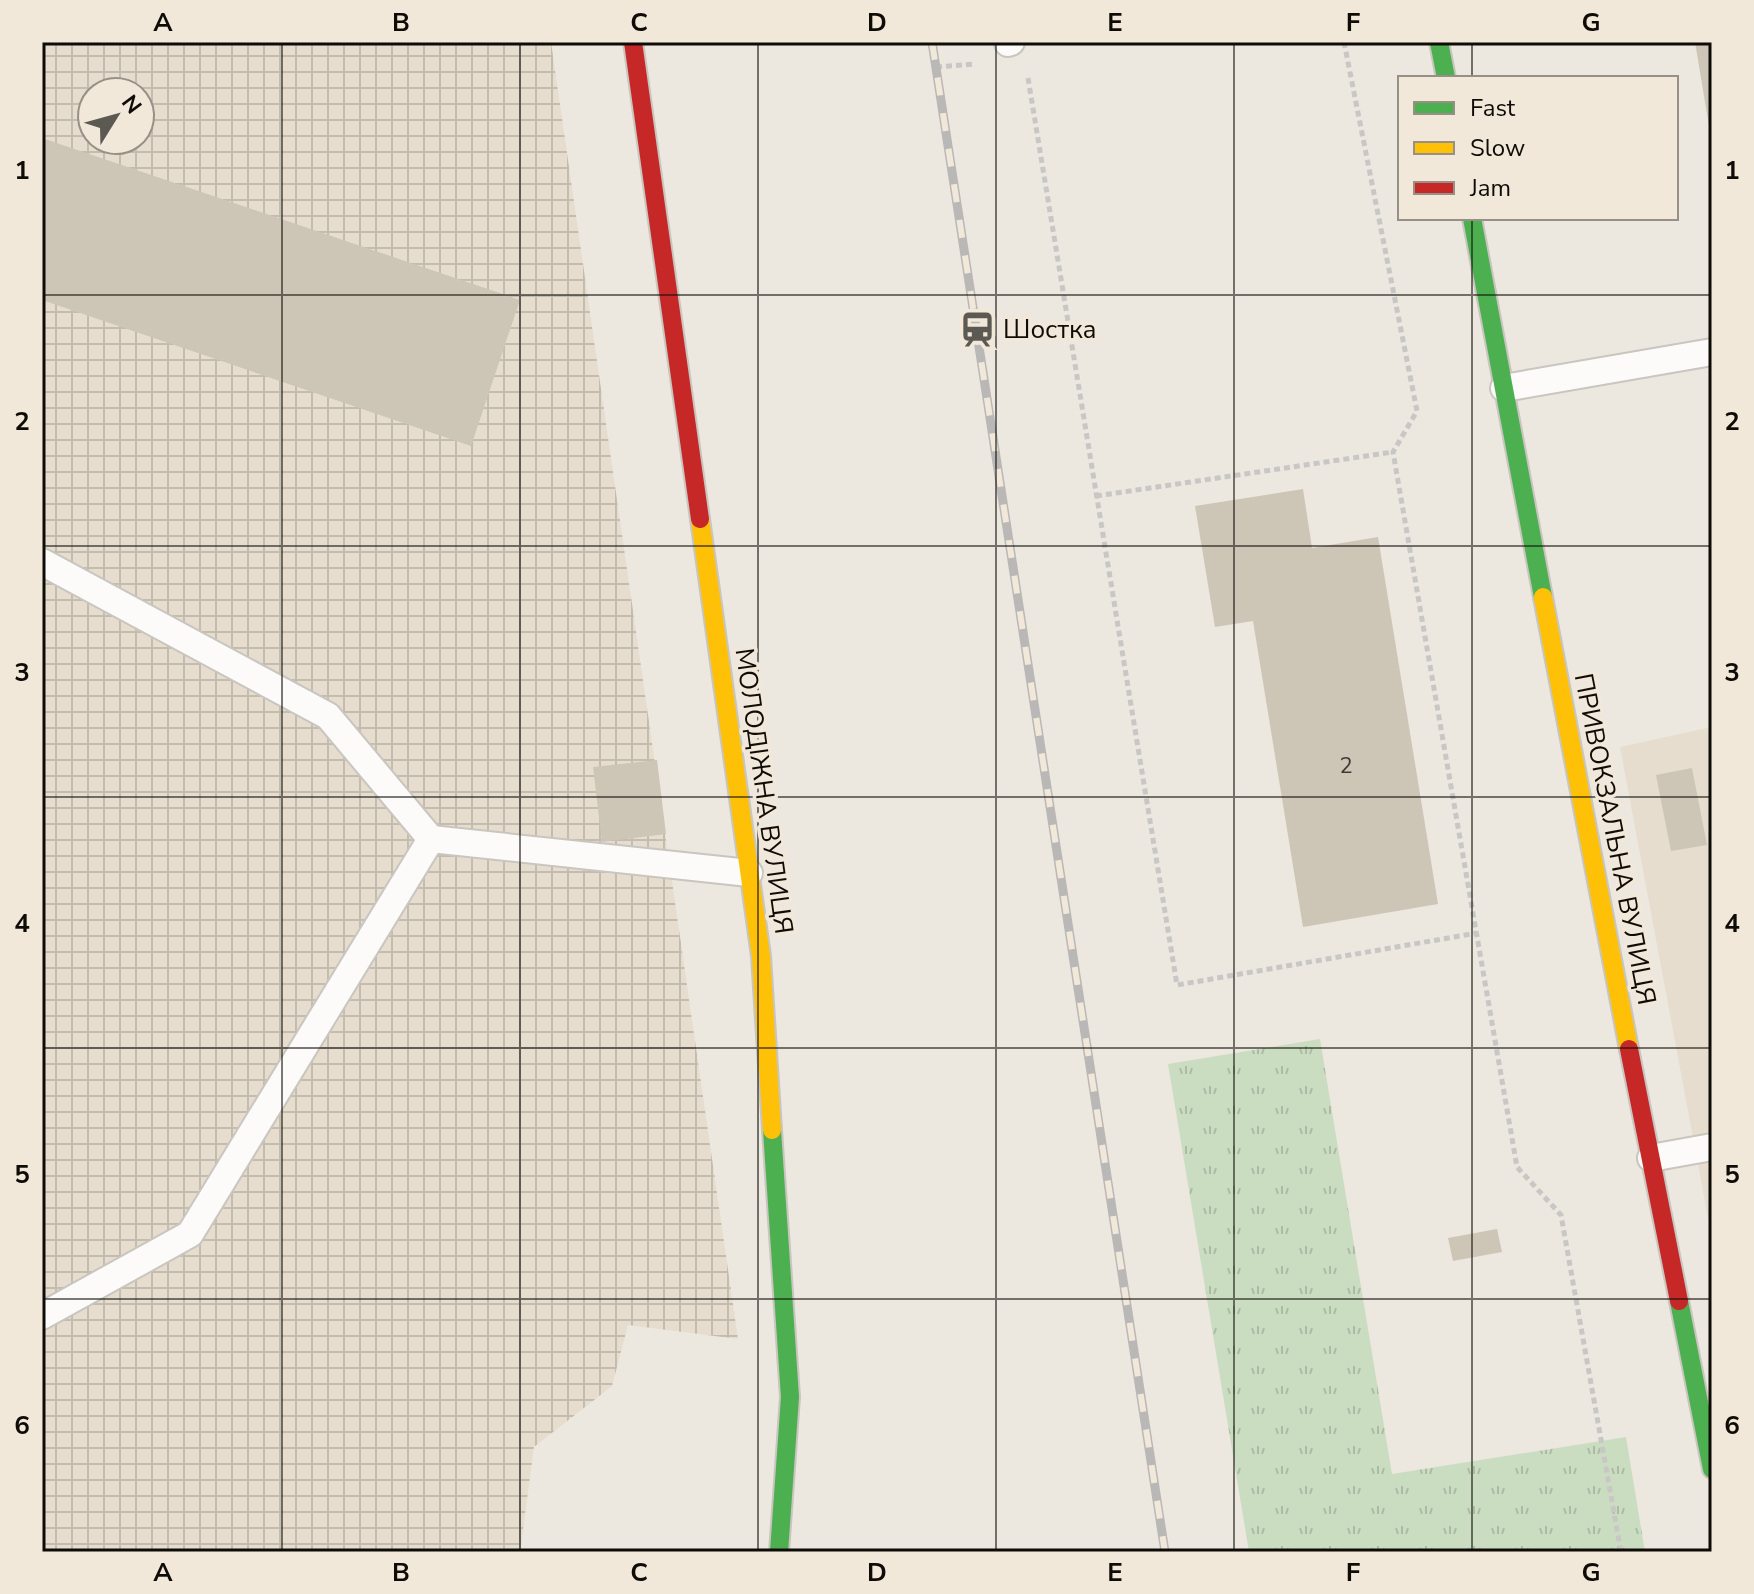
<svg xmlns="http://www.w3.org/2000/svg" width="1754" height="1594" viewBox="0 0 1754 1594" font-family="'Nunito Sans',sans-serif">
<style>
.built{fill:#e6ddce}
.industrial{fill:url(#industrial-grid);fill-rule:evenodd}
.grass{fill:url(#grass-tufts)}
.building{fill:#cdc5b6}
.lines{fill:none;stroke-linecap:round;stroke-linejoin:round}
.lane-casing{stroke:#c9c5bf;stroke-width:30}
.fast-casing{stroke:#c9c5bf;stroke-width:22}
.slow-casing{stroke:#c9c5bf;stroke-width:22}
.jam-casing{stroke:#c9c5bf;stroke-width:22}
.path{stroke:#c9c7c5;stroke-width:5;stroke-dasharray:6 4;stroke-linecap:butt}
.lane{stroke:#fcfbfa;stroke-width:26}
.fast{stroke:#4caf50;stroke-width:18}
.slow{stroke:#ffc107;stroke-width:18}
.jam{stroke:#c62828;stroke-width:18}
.rail-casing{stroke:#bab8b6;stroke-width:9}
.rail{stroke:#f1e8da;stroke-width:6;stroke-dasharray:18;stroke-linecap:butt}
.grid{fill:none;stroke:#0f0c07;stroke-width:2;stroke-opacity:0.55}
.labels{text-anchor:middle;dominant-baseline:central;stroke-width:7;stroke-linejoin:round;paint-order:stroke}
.number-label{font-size:22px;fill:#3e3a33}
.poi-label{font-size:26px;fill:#0f0c07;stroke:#f1e8da;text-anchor:start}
.street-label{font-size:26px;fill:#0f0c07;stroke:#f1e8da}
.neatline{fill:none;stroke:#0f0c07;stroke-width:3}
.grid-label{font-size:26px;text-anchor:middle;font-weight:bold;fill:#0f0c07}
</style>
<defs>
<pattern id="industrial-grid" width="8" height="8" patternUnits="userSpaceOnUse" patternTransform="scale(2)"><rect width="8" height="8" fill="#e6ddce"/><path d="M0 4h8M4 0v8" fill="none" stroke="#c4bcaf"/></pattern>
<pattern id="grass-tufts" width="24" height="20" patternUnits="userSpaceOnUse" patternTransform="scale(2)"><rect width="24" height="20" fill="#caddc1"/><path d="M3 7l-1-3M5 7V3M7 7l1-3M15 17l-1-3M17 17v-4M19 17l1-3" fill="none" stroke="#acbca4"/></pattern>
</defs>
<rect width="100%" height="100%" fill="#ece7df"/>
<path class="built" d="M1712 727V1239L1620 747Z"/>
<path class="industrial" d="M42 42H551L738 1339 628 1325 612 1386 534 1447 520 1552H42ZM92 92H140V140H92Z"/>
<path class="grass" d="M1320 1039 1392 1474 1626 1437 1645 1552H1249L1168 1064Z"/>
<g class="building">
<path d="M1695 42H1712V132H1710Z"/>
<path d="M42 138 520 300 471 446 42 300Z"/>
<path d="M1303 489 1312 548 1378 537 1438 904 1303 927 1253 621 1215 627 1195 506Z"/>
<path d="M657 760 666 834 602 842 593 767Z"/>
<path d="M1692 768 1707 845 1671 851 1656 775Z"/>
<path d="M1497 1229 1502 1252 1453 1261 1448 1238Z"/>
</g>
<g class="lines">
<defs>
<g id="lane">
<path d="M1008 43 1011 42"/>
<path d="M1504 388 1712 352"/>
<path d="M42 562 328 716 431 839"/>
<path d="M1651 1158 1712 1147"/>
<path d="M42 1316 190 1234 431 839 749 873"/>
</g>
<g id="fast">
<path d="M1439 42 1446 78"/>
<path d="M1472 218 1543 597"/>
<path d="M772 1130 790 1397 779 1552"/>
<path d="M1679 1301 1712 1469"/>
</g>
<g id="slow">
<path d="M700 519 761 956 772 1130"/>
<path d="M1543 597 1629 1049"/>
</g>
<g id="jam">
<path d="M633 42 700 519"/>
<path d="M1629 1049 1679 1301"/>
</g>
</defs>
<use href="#lane" class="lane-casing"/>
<use href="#fast" class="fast-casing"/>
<use href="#slow" class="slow-casing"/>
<use href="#jam" class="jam-casing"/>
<g class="path">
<path d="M1344 42 1417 411 1393 452 1517 1167 1561 1215 1621 1552"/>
<path d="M936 67 975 64"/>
<path d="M1028 78 1177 985 1477 933"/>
<path d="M1096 496 1393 452"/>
</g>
<use href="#lane" class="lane"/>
<use href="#fast" class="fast"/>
<use href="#slow" class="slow"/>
<use href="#jam" class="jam"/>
<defs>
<path id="rail" d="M932 42 1165 1552"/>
</defs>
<use href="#rail" class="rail-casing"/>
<use href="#rail" class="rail"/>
</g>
<path class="grid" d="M282 42V1552M520 42V1552M758 42V1552M996 42V1552M1234 42V1552M1472 42V78M1472 218V1552M42 295H1712M42 546H1712M42 797H1712M42 1048H1712M42 1299H1712"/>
<defs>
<symbol id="station-bare" viewBox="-9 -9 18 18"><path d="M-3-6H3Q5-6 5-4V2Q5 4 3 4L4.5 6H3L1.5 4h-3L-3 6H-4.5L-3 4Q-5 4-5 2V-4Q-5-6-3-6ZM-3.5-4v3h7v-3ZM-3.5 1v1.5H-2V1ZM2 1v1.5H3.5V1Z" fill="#5c5953" stroke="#f1e8da" stroke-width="2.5" paint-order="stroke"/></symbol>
</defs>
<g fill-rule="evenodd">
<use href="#station-bare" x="952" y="304" width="51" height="51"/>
</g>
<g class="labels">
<g class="number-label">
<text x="1346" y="766">2</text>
</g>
<g class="poi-label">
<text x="1003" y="329">Шостка</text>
</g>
<g class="street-label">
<text transform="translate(764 791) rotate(82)">МОЛОДІЖНА ВУЛИЦЯ</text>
<text transform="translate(1615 839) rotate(79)">ПРИВОКЗАЛЬНА ВУЛИЦЯ</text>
</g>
</g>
<rect width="1754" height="1594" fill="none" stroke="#f1e8da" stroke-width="88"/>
<rect x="1398" y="76" width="280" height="144" fill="#f1e8da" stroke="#979086" stroke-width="2"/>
<rect x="1414" y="102" width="40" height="12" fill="#4caf50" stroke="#979086" stroke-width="2"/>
<text x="1470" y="116" font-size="24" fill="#0f0c07">Fast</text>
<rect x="1414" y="142" width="40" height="12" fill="#ffc107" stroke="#979086" stroke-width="2"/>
<text x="1470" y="156" font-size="24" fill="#0f0c07">Slow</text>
<rect x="1414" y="182" width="40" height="12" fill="#c62828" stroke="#979086" stroke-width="2"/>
<text x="1470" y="196" font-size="24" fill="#0f0c07">Jam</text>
<g transform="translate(116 116) rotate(53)"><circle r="38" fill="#f1e8da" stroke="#979086" stroke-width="2"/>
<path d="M0-6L14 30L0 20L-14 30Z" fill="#5c5953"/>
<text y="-12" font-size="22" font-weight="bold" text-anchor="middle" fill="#0f0c07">N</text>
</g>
<rect x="44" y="44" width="1666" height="1506" class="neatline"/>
<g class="grid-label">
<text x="163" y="31">A</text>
<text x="401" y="31">B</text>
<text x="639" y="31">C</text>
<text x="877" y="31">D</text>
<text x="1115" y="31">E</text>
<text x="1353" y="31">F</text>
<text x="1591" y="31">G</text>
<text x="22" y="179">1</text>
<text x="1732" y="179">1</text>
<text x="22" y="430">2</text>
<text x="1732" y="430">2</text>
<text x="22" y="681">3</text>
<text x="1732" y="681">3</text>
<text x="22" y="932">4</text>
<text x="1732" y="932">4</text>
<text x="22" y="1183">5</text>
<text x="1732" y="1183">5</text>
<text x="22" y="1434">6</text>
<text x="1732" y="1434">6</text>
<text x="163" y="1581">A</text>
<text x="401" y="1581">B</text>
<text x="639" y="1581">C</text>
<text x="877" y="1581">D</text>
<text x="1115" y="1581">E</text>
<text x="1353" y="1581">F</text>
<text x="1591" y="1581">G</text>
</g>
</svg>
